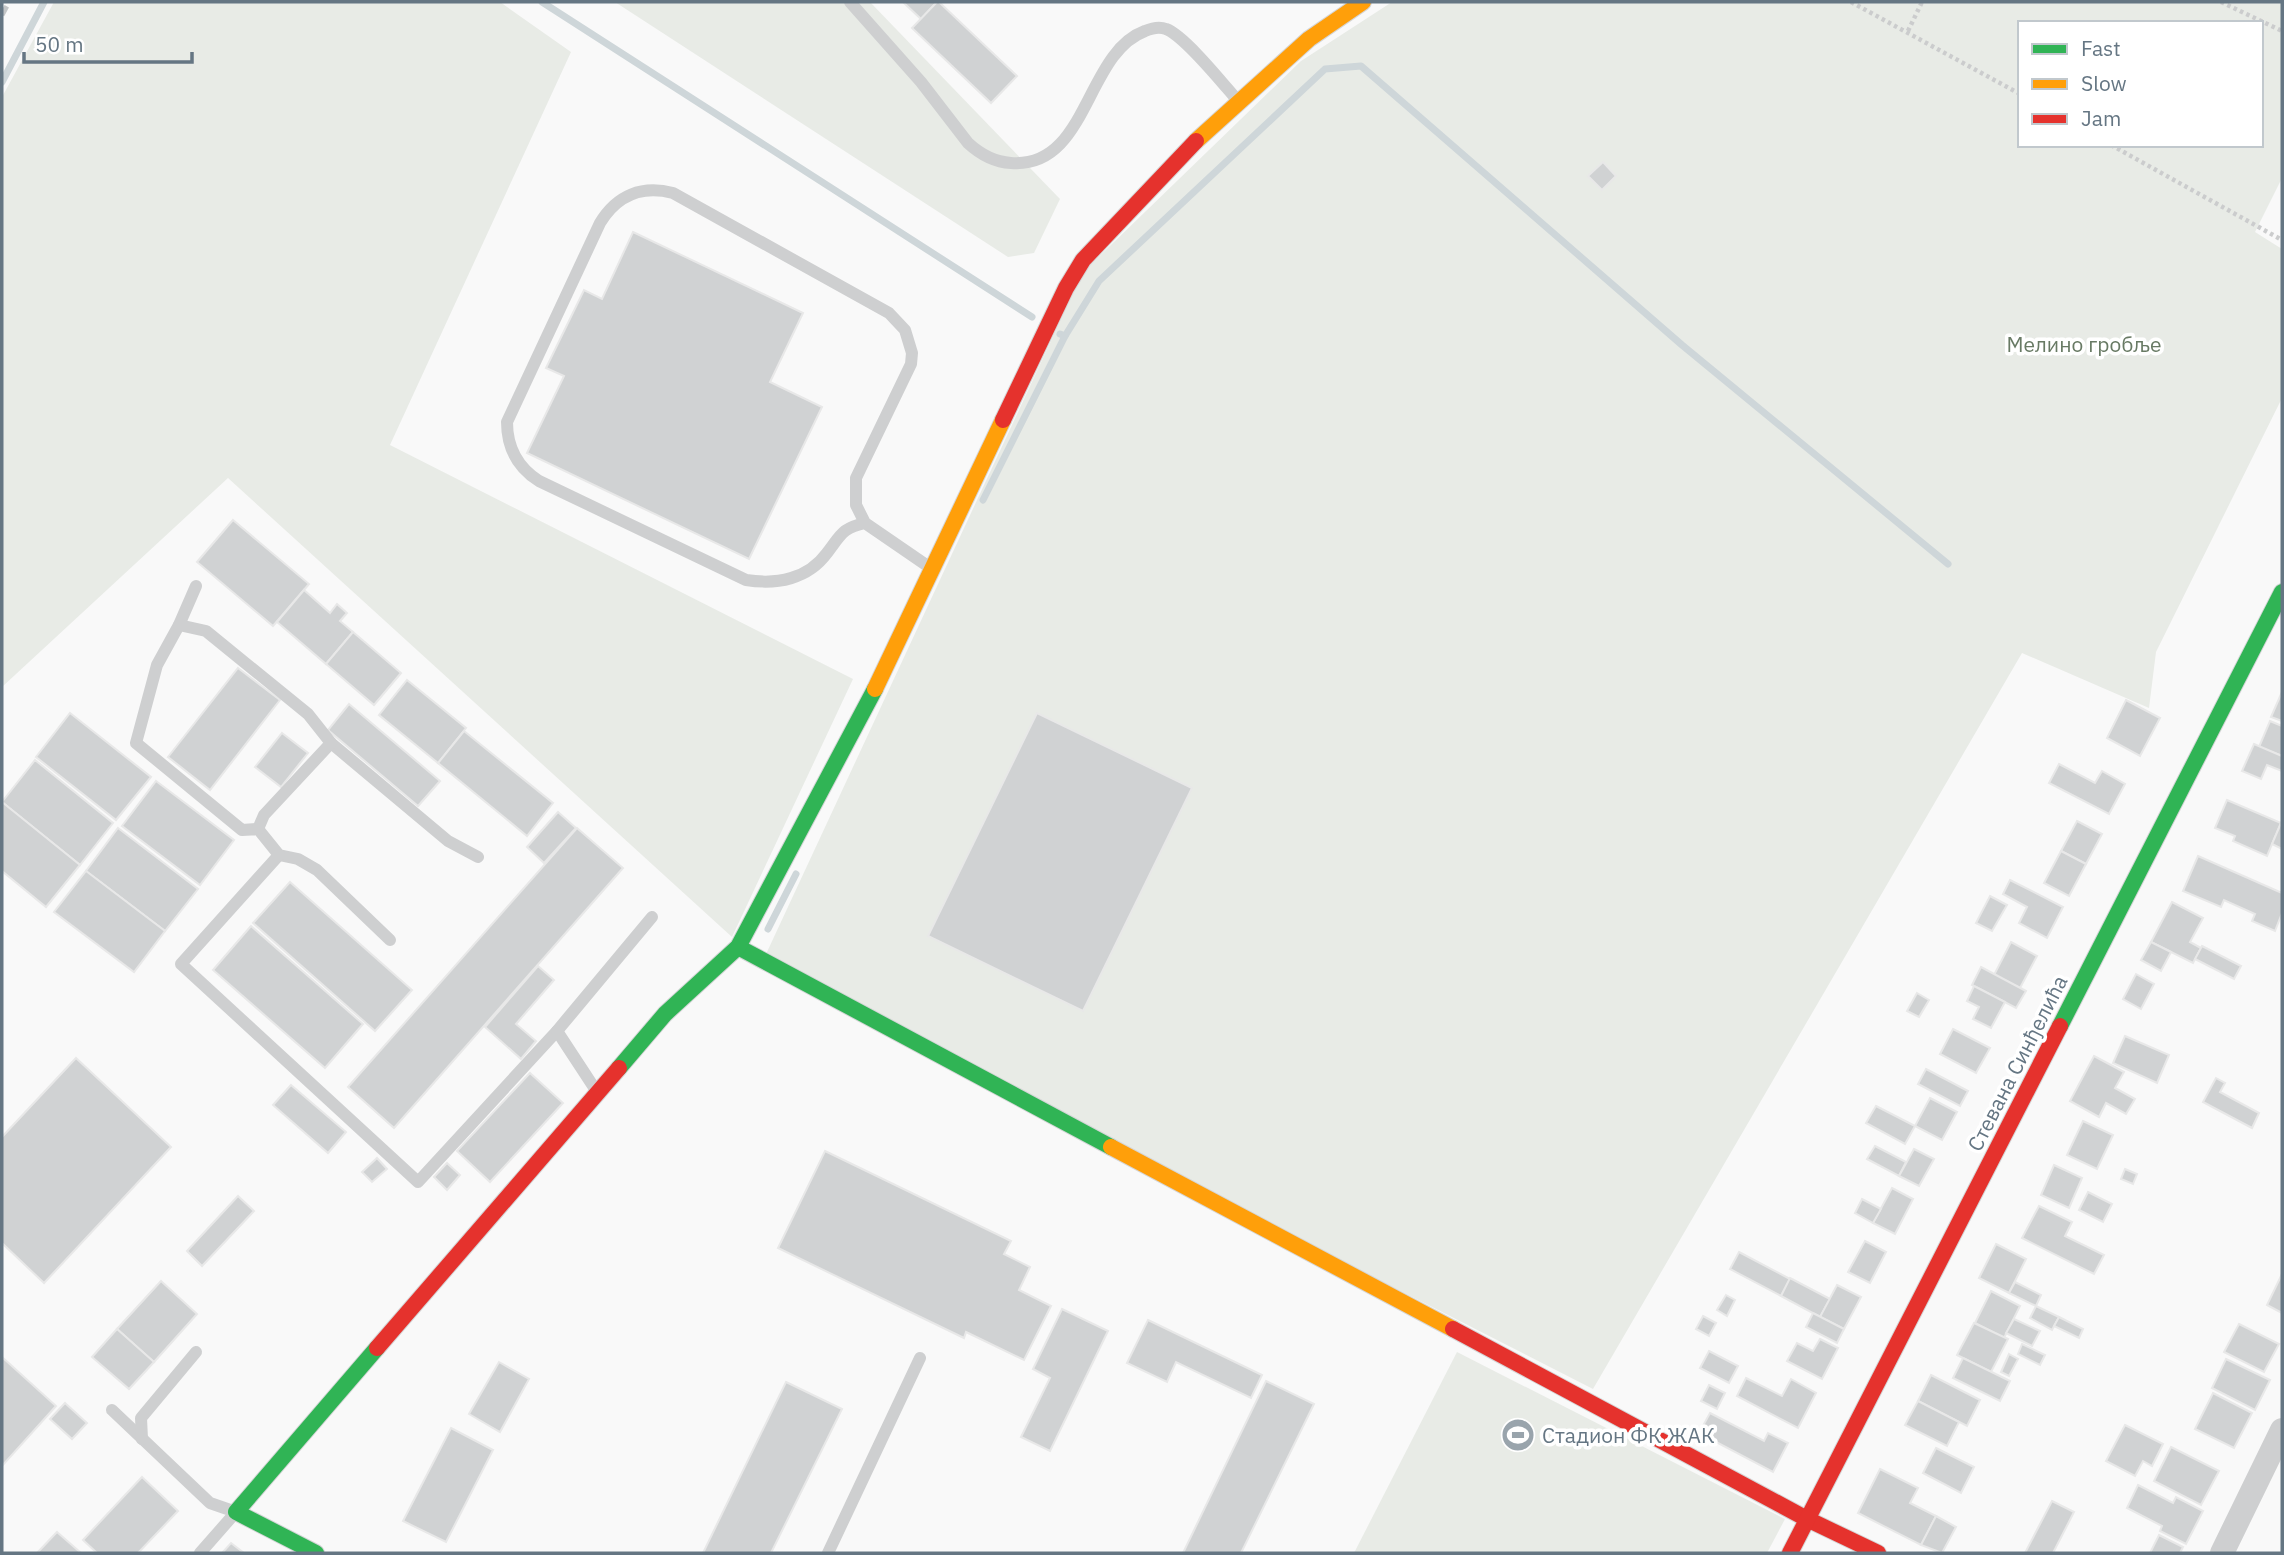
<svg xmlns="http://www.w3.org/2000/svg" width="2284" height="1555" viewBox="0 0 2284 1555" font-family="'IBM Plex Sans',sans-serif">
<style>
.green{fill:#e8ebe6;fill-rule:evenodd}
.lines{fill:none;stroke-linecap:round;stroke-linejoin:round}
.stream{stroke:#ced6d9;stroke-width:7}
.building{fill:#d0d2d3;stroke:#e8e8e8;stroke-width:2}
.fast-casing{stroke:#d5d6d7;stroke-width:18}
.slow-casing{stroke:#d5d6d7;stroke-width:18}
.jam-casing{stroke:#d5d6d7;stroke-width:18}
.path{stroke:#cbcccd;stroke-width:4.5;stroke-dasharray:3.5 3.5;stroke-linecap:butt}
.lane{stroke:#cecfd0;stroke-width:12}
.street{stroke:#cecfd0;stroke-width:24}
.fast{stroke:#30b455;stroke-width:16}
.slow{stroke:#ff9f0a;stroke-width:16}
.jam{stroke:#e5322d;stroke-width:16}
.rail{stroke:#c3c5c6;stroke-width:5;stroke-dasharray:10 5;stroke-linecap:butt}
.labels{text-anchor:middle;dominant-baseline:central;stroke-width:7;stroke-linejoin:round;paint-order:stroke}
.park-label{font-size:21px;fill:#687a64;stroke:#fff}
.street-label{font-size:21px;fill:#657683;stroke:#fff}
.poi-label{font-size:21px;fill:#657683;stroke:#fff;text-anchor:start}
</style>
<rect width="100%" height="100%" fill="#f9f9f9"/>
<g class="green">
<path d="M54 2H500L571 52 390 445 853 679 732 937 228 478 2 687V97Z"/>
<path d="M615 2H870L1060 199 1034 253 1008 257Z"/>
<path d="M1392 2H2282V178L2255 232 2282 249V398L2156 652 2149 708 2022 653 1593 1389 761 965 1083 272 1301 61ZM2020 23H2261V145H2020Z"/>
<path d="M1457 1352 1785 1519 1767 1553H1354Z"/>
</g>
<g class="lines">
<g class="stream">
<path d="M542 2 1032 317"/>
<path d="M2 82 44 2"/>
<path d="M1060 334 1065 336 1099 281 1325 69 1361 66 1682 345 1948 564"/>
<path d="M983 500 1065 336"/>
<path d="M768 929 796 874"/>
</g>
</g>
<g class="building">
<path d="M903 2H937L921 19Z"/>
<path d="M937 2H939L1017 76 991 103 912 28Z"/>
<path d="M1603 162 1616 176 1602 190 1588 176Z"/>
<path d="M633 232 803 313 770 382 822 407 749 559 527 453 564 376 546 368 584 290 602 299Z"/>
<path d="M233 520 309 584 273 626 197 562Z"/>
<path d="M304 590 330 613 337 604 347 613 340 621 353 632 326 664 277 622Z"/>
<path d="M353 632 401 673 374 705 326 664Z"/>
<path d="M238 668 280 700 210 790 168 757Z"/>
<path d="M407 680 466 728 438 763 379 715Z"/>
<path d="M2282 692V721L2271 717Z"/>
<path d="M2126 700 2160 718 2140 756 2107 738Z"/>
<path d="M349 704 440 781 418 806 328 730Z"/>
<path d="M70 713 151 777 116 820 36 757Z"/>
<path d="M1037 713 1192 788 1083 1011 928 936Z"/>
<path d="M2270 721 2282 726V756L2259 747Z"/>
<path d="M464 731 553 803 527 836 438 763Z"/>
<path d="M282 733 308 753 281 787 255 767Z"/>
<path d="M2254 744 2282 756V771L2267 765 2261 779 2242 771Z"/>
<path d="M35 760 113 823 80 865 2 802Z"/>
<path d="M2059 764 2095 783 2102 771 2125 784 2109 814 2049 783Z"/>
<path d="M156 781 234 840 200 885 122 826Z"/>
<path d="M2227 800 2281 823 2267 856 2233 841 2235 836 2215 828Z"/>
<path d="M2 802 80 865 46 907 2 871Z"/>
<path d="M558 812 576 828 544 863 527 847Z"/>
<path d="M2077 821 2102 834 2086 864 2061 851Z"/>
<path d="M2281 823 2282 824V849L2272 844Z"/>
<path d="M118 828 198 889 165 931 86 871Z"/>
<path d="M577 828 623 868 394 1128 348 1087Z"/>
<path d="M2061 851 2086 864 2069 896 2044 883Z"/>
<path d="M2198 856 2282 893V913L2275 931 2252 921 2255 914 2224 900 2221 907 2183 891Z"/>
<path d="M86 871 165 931 134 972 54 912Z"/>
<path d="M2010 880 2063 907 2047 938 2019 923 2027 907 2003 894Z"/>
<path d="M290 882 412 990 375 1031 253 923Z"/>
<path d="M1990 896 2007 905 1992 931 1976 923Z"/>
<path d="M2172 902 2203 918 2190 942 2201 948 2193 963 2151 942Z"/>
<path d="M251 926 363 1024 325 1068 213 970Z"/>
<path d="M2011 942 2037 956 2020 988 1994 975Z"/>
<path d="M2151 942 2171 952 2161 971 2141 960Z"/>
<path d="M2202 946 2241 966 2234 979 2195 959Z"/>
<path d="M538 966 554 980 516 1024 536 1041 521 1059 485 1027Z"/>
<path d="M1981 967 2026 991 2016 1008 1972 985Z"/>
<path d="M2136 974 2154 984 2141 1009 2123 999Z"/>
<path d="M1974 986 2005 1002 1991 1028 1973 1019 1979 1007 1967 1001Z"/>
<path d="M1917 993 1929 1000 1919 1017 1907 1011Z"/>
<path d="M1953 1029 1990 1048 1976 1073 1940 1054Z"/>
<path d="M2125 1036 2169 1055 2157 1083 2113 1063Z"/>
<path d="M2094 1056 2124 1072 2115 1088 2135 1099 2126 1114 2106 1103 2099 1117 2070 1101Z"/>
<path d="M76 1058 171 1147 44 1283 2 1243V1137Z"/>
<path d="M1926 1069 1968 1091 1960 1106 1918 1084Z"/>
<path d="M530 1073 563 1103 490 1182 457 1151Z"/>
<path d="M2216 1078 2225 1083 2220 1092 2259 1113 2252 1128 2203 1102Z"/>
<path d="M291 1085 346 1132 328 1153 273 1105Z"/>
<path d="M1930 1098 1957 1112 1942 1140 1915 1126Z"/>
<path d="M1876 1106 1915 1126 1905 1144 1866 1123Z"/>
<path d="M2083 1121 2113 1135 2097 1169 2067 1155Z"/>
<path d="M1875 1146 1906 1162 1899 1176 1867 1159Z"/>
<path d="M1914 1149 1934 1159 1919 1186 1899 1176Z"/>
<path d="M825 1151 1011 1241 1004 1254 1030 1267 1019 1290 1051 1306 1024 1360 966 1332 964 1338 778 1248Z"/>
<path d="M377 1158 387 1169 372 1182 362 1172Z"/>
<path d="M447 1163 460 1175 447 1190 434 1177Z"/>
<path d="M2054 1165 2082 1178 2069 1208 2041 1195Z"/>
<path d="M2125 1169 2137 1174 2133 1184 2121 1179Z"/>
<path d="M1892 1188 1913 1199 1895 1234 1873 1223Z"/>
<path d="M2088 1192 2112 1204 2103 1222 2079 1210Z"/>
<path d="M238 1196 254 1211 202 1266 187 1251Z"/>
<path d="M1862 1199 1881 1209 1873 1223 1855 1213Z"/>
<path d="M2039 1206 2072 1222 2065 1236 2104 1255 2094 1274 2022 1238Z"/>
<path d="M1865 1241 1886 1252 1870 1283 1848 1272Z"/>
<path d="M1996 1244 2026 1259 2009 1293 1979 1278Z"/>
<path d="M1739 1252 1790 1279 1781 1296 1730 1269Z"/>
<path d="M2282 1274V1313L2267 1305Z"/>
<path d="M1790 1278 1830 1299 1820 1317 1781 1296Z"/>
<path d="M161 1281 197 1314 154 1362 117 1329Z"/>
<path d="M2015 1282 2041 1295 2036 1306 2009 1293Z"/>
<path d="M1837 1285 1861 1297 1844 1329 1820 1317Z"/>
<path d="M1991 1291 2020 1306 2004 1338 1975 1323Z"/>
<path d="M1726 1295 1735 1300 1727 1316 1717 1310Z"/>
<path d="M2036 1306 2059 1317 2052 1330 2030 1318Z"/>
<path d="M1062 1309 1108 1331 1050 1451 1021 1437 1050 1378 1033 1369Z"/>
<path d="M1813 1313 1844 1329 1837 1343 1806 1327Z"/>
<path d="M1703 1316 1716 1323 1709 1336 1696 1329Z"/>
<path d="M2059 1317 2083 1329 2079 1338 2054 1326Z"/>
<path d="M2014 1319 2040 1331 2032 1346 2006 1333Z"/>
<path d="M1148 1320 1262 1375 1251 1398 1176 1362 1167 1382 1127 1363Z"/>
<path d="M1974 1323 2008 1339 1991 1372 1957 1355Z"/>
<path d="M2239 1324 2279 1344 2264 1372 2224 1352Z"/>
<path d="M117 1329 154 1362 129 1389 92 1357Z"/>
<path d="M1820 1339 1838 1348 1822 1379 1787 1361 1797 1343 1813 1351Z"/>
<path d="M2022 1344 2045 1355 2040 1365 2018 1354Z"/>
<path d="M1709 1351 1738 1366 1729 1383 1700 1368Z"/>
<path d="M2009 1354 2018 1359 2009 1376 2001 1372Z"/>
<path d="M2 1357 56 1406 2 1466Z"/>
<path d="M1963 1358 2010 1381 2000 1401 1953 1378Z"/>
<path d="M2226 1359 2270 1380 2255 1410 2212 1388Z"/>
<path d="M499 1362 529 1379 500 1432 469 1414Z"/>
<path d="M1931 1375 1980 1400 1967 1426 1918 1401Z"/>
<path d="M1746 1378 1782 1396 1791 1379 1816 1393 1798 1428 1737 1396Z"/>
<path d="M1266 1381 1314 1404 1241 1553H1183Z"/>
<path d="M786 1382 842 1409 771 1553H703Z"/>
<path d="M1709 1385 1725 1393 1717 1409 1701 1401Z"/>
<path d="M2213 1393 2252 1413 2234 1448 2195 1429Z"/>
<path d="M1918 1401 1959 1422 1947 1446 1905 1425Z"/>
<path d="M65 1403 87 1423 72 1439 50 1419Z"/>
<path d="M1710 1413 1764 1441 1768 1433 1788 1443 1773 1472 1699 1433Z"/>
<path d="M2125 1425 2163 1444 2152 1466 2143 1461 2135 1476 2106 1461Z"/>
<path d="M451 1428 493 1450 446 1542 403 1521Z"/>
<path d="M2171 1447 2219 1471 2201 1505 2154 1481Z"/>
<path d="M1936 1448 1974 1467 1961 1493 1923 1473Z"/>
<path d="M1880 1469 1918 1488 1910 1503 1936 1516 1921 1545 1858 1513Z"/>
<path d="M142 1477 178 1511 138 1553H97L83 1540Z"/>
<path d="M2138 1485 2173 1503 2176 1497 2203 1511 2186 1544 2160 1531 2162 1526 2127 1508Z"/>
<path d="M2052 1501 2074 1512 2053 1553H2025Z"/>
<path d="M1936 1516 1956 1527 1942 1553 1921 1545Z"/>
<path d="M57 1532 81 1553H37Z"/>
<path d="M2159 1535 2183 1547 2180 1553H2150Z"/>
<path d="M231 1543 244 1553H222Z"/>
</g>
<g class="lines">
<defs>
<g id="fast">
<path d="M738 947 1111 1147"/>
<path d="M2060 1026 2282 592"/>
<path d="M619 1068 665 1014 738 947 875 689"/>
<path d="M316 1553 236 1512 377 1348"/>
</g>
<g id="slow">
<path d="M1196 141 1309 39 1363 2"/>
<path d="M875 689 1003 420"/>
<path d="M1111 1147 1453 1329"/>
</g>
<g id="jam">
<path d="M1003 420 1066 288 1083 260 1196 141"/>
<path d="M1453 1329 1807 1519 1878 1553"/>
<path d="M377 1348 619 1068"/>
<path d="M1790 1553 2060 1026"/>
</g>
</defs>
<use href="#fast" class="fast-casing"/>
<use href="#slow" class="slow-casing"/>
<use href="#jam" class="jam-casing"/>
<g class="path">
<path d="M1851 2 2020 94"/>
<path d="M2221 2 2282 31"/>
<path d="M1908 31 1922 2"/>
<path d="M2111 145 2282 240"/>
</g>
<g class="lane">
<path d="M850 2 921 82 968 143C981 155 994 162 1011 163 1088 169 1085 53 1145 31 1152 28 1159 26 1166 29 1185 36 1224 85 1238 101"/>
<path d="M865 523C842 528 841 535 827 553 808 579 777 585 746 580L539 481C517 467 507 448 507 422L600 223C617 195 642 185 673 193L889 313 905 330 912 353 911 364 856 478V505L865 523 932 569"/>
<path d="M196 586 179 625 157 665 136 743 242 830 258 829 279 855 298 859 317 870 390 940"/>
<path d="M179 625 206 631 308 714 331 743 448 841 478 857"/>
<path d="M258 829 264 815 331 743"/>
<path d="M279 855 181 964 418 1182 557 1031 652 917"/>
<path d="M557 1031 597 1092"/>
<path d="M112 1410 210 1503 236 1512 200 1553"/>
<path d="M142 1439 141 1418 196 1352"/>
<path d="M828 1553 920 1358"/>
</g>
<path class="street" d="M2222 1553 2282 1430"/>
<use href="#fast" class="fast"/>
<use href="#slow" class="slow"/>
<use href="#jam" class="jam"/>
<path class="rail" d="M2 15 9 2"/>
</g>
<defs>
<symbol id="stadium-disc" viewBox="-11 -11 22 22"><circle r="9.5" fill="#99a4ac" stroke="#fff"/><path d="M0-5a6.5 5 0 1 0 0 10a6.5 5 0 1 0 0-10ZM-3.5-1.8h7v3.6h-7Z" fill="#fff"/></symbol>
</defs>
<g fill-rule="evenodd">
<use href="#stadium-disc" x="1499" y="1416" width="38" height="38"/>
</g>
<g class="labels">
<g class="park-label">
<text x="2084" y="344">Мелино гробље</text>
</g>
<g class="street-label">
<text transform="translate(2017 1063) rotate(-63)">Стевана Синђелића</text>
</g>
<g class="poi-label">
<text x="1542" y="1435">Стадион ФК ЖАК</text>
</g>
</g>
<rect width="2284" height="1555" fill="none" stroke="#657683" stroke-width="7"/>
<rect x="2018" y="21" width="245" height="126" fill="#ffffff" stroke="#c1c8cd" stroke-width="2"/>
<rect x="2032" y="44" width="35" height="10" fill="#30b455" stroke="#c1c8cd" stroke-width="2"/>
<text x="2081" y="56" font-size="21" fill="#657683">Fast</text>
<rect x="2032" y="79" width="35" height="10" fill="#ff9f0a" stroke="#c1c8cd" stroke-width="2"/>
<text x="2081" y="91" font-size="21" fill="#657683">Slow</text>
<rect x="2032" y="114" width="35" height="10" fill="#e5322d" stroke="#c1c8cd" stroke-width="2"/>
<text x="2081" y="126" font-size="21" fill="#657683">Jam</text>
<path d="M24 52v10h168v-10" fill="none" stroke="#657683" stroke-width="3.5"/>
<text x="35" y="52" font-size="21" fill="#657683" stroke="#ffffff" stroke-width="5" paint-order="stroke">50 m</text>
</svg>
